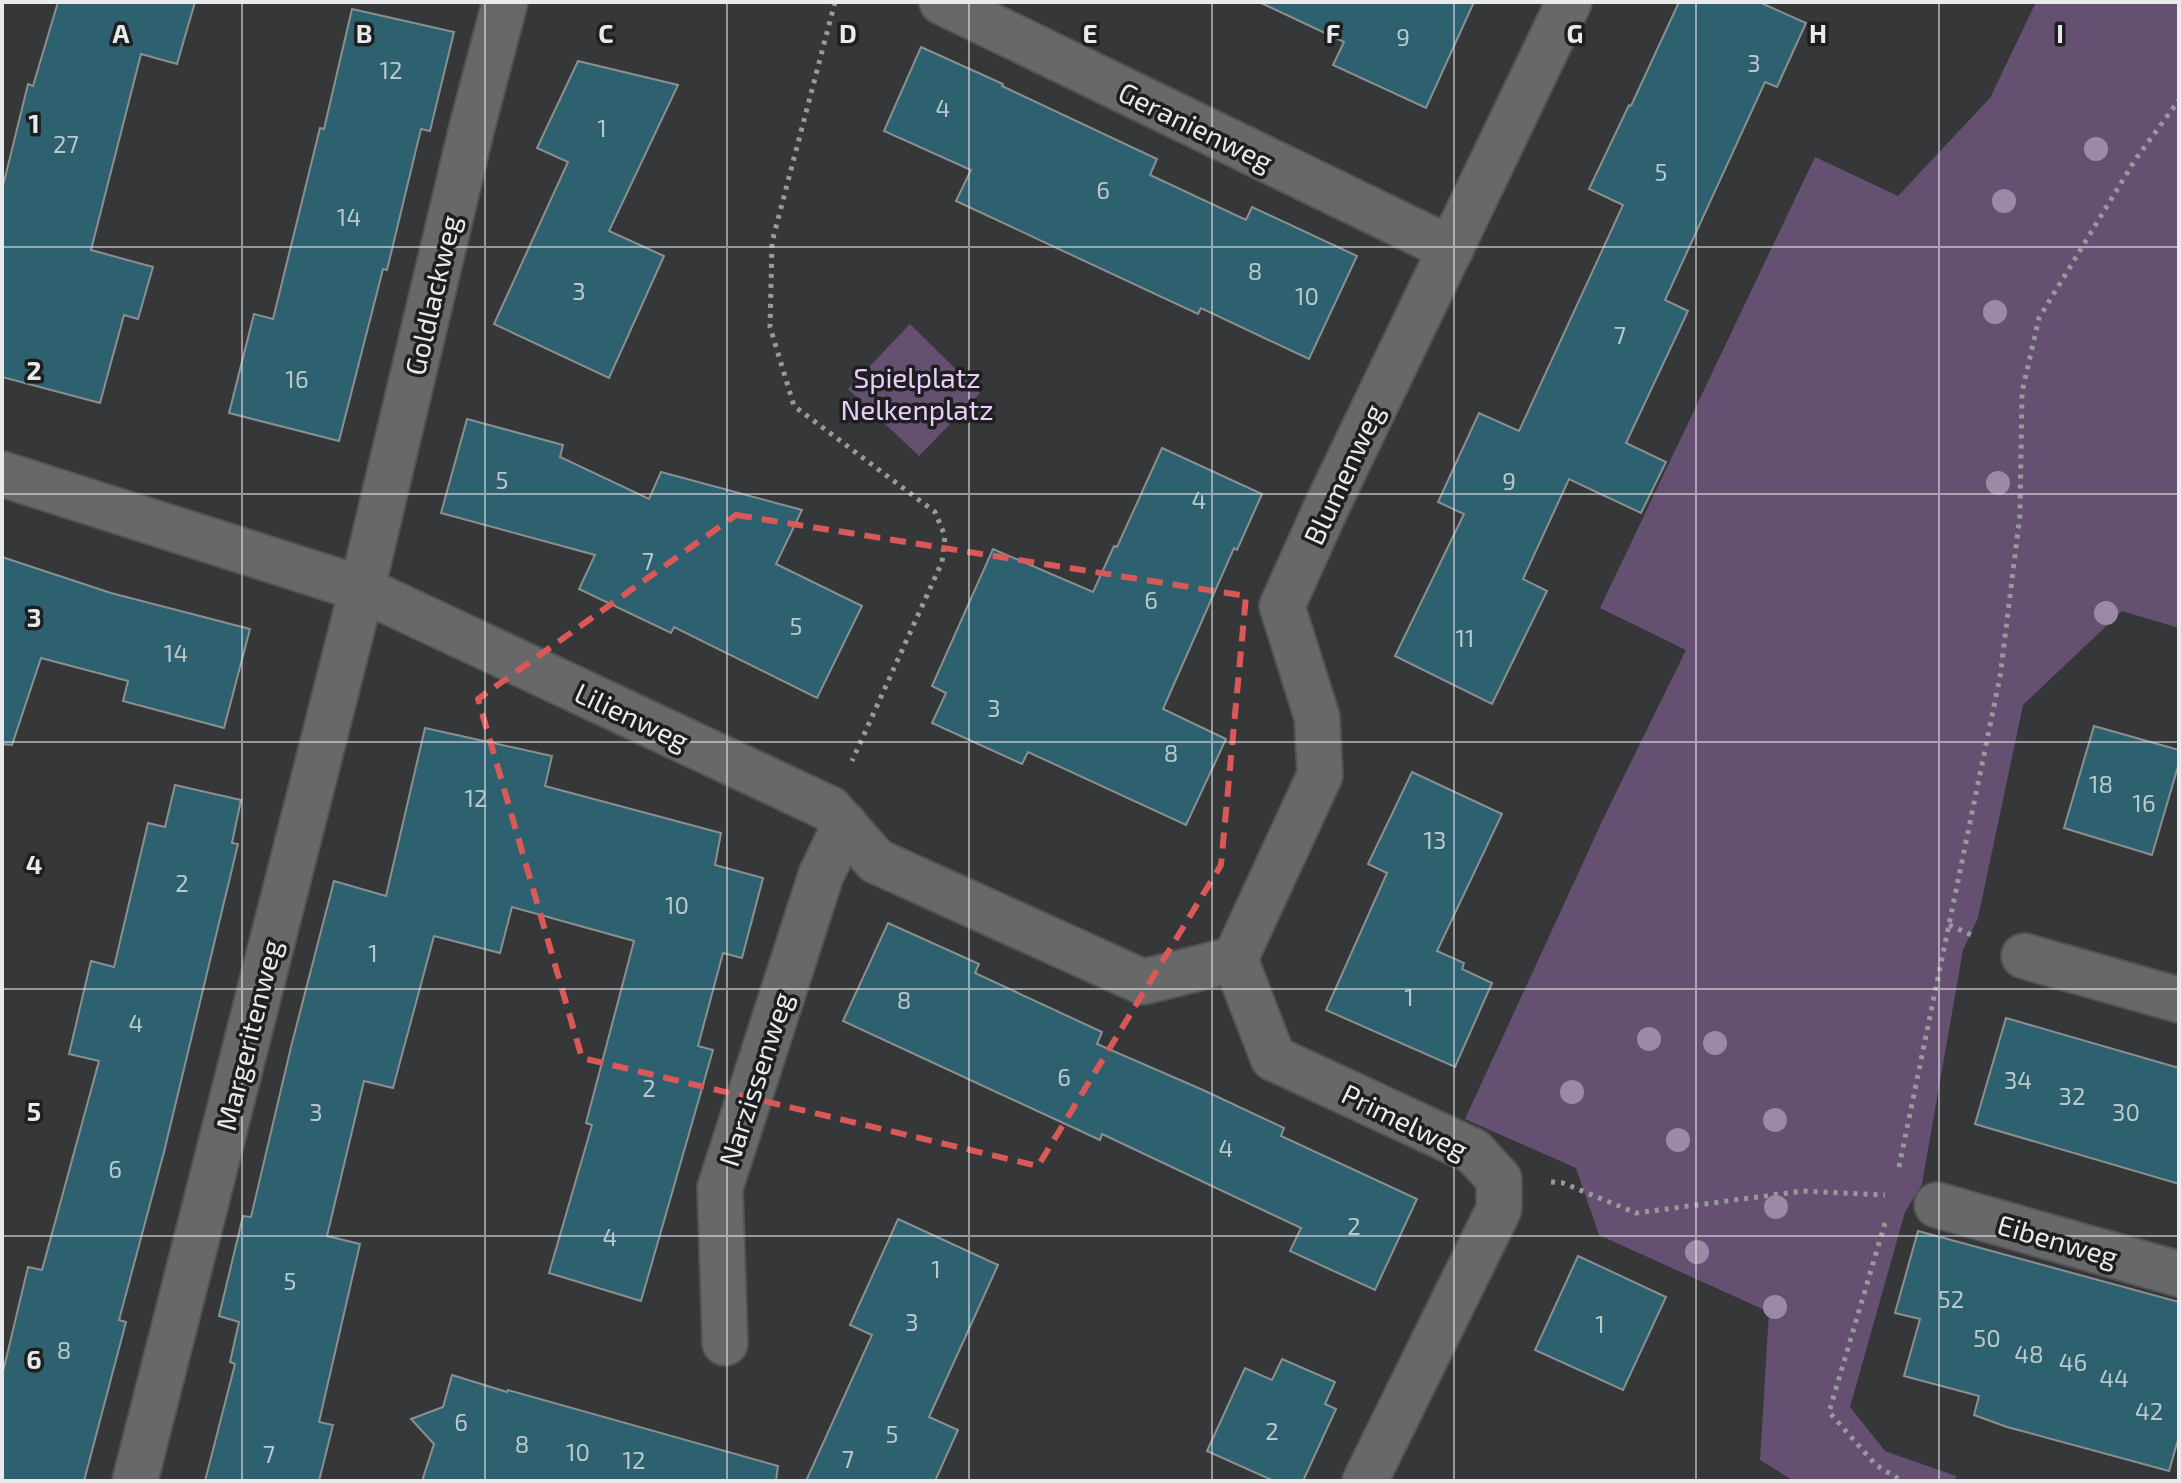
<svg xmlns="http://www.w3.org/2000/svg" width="2181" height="1483" viewBox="0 0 2181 1483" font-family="'Exo 2',sans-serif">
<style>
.green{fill:#665072}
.building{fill:#2d6170;stroke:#8c8f90;stroke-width:2}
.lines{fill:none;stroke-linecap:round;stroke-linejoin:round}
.minor-casing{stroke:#525355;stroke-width:48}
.path{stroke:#98999a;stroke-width:5;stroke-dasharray:4 6;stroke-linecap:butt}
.minor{stroke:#66686a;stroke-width:44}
.tree{fill:#9a8aa5}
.marked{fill:none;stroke:#db5859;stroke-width:6;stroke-dasharray:16 10;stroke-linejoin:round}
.grid{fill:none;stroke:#e9eaeb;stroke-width:2;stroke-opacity:0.55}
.labels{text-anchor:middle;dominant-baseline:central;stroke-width:7;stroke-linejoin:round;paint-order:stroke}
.number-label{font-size:24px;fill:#bac8cc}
.street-label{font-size:28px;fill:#e9eaeb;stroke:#1d1e1f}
.park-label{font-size:28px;fill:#eccdfd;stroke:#1d1e1f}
.grid-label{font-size:26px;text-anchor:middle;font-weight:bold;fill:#e9eaeb;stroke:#1d1e1f;stroke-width:7;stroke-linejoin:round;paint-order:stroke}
</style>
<rect width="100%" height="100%" fill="#353739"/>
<g class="green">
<path d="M2036 2H2179V628L2122 611 2023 705 1978 918 1963 950 1922 1184 1905 1212 1850 1407 1885 1451 1956 1476 1955 1481H1794L1760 1460 1769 1312 1599 1235 1576 1168 1465 1119 1605 815 1686 650 1600 608 1815 157 1898 196 1990 98Z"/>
<path d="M910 324 980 393 919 456 848 389Z"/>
</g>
<g class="building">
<path d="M58 2H195L177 64 141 54 91 250 153 267 138 319 124 315 100 403 2 377V190L28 84 33 86Z"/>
<path d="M1259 2H1474L1426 108 1333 65 1344 42Z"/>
<path d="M1679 2H1759L1806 23 1777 87 1765 82 1665 300 1688 311 1626 443 1666 462 1641 513 1569 479 1523 579 1547 591 1492 704 1395 656 1464 514 1438 502 1479 413 1519 431 1623 205 1589 189 1629 105 1631 106Z"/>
<path d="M352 9 454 32 430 131 421 129 387 270 383 269 339 441 229 413 254 314 273 319 320 128 324 129Z"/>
<path d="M921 47 1003 84 1002 86 1157 159 1150 175 1246 220 1252 207 1357 256 1309 359 1201 308 1198 314 956 201 971 170 884 131Z"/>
<path d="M578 61 678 85 609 231 664 256 609 378 494 324 568 162 537 148Z"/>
<path d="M467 419 563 445 560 457 649 499 661 472 802 510 776 564 862 606 817 698 674 627 671 633 579 589 595 555 441 513Z"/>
<path d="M1162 448 1262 494 1237 550 1234 548 1163 709 1226 739 1186 825 1028 752 1022 764 932 723 946 693 932 686 993 549 1093 592 1114 546 1117 547Z"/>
<path d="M2 557 111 593 250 629 224 728 123 701 128 681 41 658 12 745 2 744Z"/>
<path d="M2094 726 2179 750V763L2152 855 2064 828Z"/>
<path d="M425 728 552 756 545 786 721 833 715 865 763 878 742 958 723 953 698 1046 713 1050 641 1301 549 1273 592 1125 586 1123 634 941 512 907 500 953 434 936 393 1088 364 1081 327 1236 360 1244 319 1422 333 1425 319 1481H205L235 1364 230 1362 239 1322 219 1316 243 1216 251 1217 291 1047 334 881 386 896Z"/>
<path d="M1412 772 1502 814 1437 951 1464 963 1462 969 1492 983 1455 1067 1326 1010 1387 873 1368 864Z"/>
<path d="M175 785 241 800 232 843 238 844 164 1152 119 1320 126 1322 84 1481H2V1376L28 1267 42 1270 99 1061 69 1054 91 961 114 967 148 823 165 827Z"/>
<path d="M888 923 979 964 975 973 1102 1032 1097 1044 1203 1090 1284 1128 1281 1136 1417 1199 1375 1290 1290 1251 1301 1228 1102 1134 1100 1140 843 1021Z"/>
<path d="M2006 1018 2179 1068V1184L1975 1124Z"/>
<path d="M898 1219 998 1265 929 1417 958 1430 935 1481H806L872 1335 850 1325Z"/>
<path d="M1918 1231 2179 1302V1436L2169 1471 2007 1427 1974 1415 1979 1396 1904 1376 1920 1319 1895 1313Z"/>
<path d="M1578 1256 1666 1297 1623 1390 1535 1350Z"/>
<path d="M1282 1359 1335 1382 1325 1404 1336 1409 1303 1481H1274L1207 1451 1245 1368 1272 1380Z"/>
<path d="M452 1375 507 1392 508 1390 778 1466 776 1481H422L434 1444 411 1419 443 1407Z"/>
</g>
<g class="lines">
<defs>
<g id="minor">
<path d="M942 2 1451 249"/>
<path d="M2 474 362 589 830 809 876 861 1143 982 1235 959"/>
<path d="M2024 956 2179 1000"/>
<path d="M1235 959 1320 775 1317 717 1282 606 1327 506 1569 2"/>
<path d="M1235 959 1273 1058 1473 1151 1499 1179V1209L1365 1481"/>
<path d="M1937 1205 2179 1274"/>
<path d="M725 1343 720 1188 821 875 845 825"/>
<path d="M135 1481 362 589 472 127 505 2"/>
</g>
</defs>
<use href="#minor" class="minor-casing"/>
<g class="path">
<path d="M835 2 772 242 770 327 794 406 935 512 945 536 942 562 852 761"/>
<path d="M1949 925 1974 936"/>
<path d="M1899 1167 2000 677 2020 515 2022 392 2039 318 2135 160 2179 100"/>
<path d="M1551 1182 1563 1183 1636 1213 1803 1191 1885 1195"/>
<path d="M1885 1223 1829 1412 1876 1465 1902 1481"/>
</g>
<use href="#minor" class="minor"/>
</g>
<g class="tree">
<circle cx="2096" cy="149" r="12"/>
<circle cx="2004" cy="201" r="12"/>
<circle cx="1995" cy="312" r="12"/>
<circle cx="1998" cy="483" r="12"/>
<circle cx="2106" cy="613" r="12"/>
<circle cx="1649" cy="1039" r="12"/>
<circle cx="1715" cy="1043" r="12"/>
<circle cx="1572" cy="1092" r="12"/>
<circle cx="1775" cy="1120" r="12"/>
<circle cx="1678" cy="1140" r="12"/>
<circle cx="1776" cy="1207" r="12"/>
<circle cx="1697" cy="1252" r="12"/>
<circle cx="1775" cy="1307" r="12"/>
</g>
<path class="marked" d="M736 515 1246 596 1221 865 1038 1166 582 1058 478 699Z"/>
<path class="grid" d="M242 2V1481M485 2V1481M727 2V1481M969 2V1481M1212 2V1481M1454 2V1481M1696 2V1481M1939 2V1481M2 247H2179M2 494H2179M2 742H2179M2 989H2179M2 1236H2179"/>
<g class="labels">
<g class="number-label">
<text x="1403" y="36">9</text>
<text x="1754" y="62">3</text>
<text x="391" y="69">12</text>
<text x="943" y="107">4</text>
<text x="602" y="127">1</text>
<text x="66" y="143">27</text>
<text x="1661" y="171">5</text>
<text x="1103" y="189">6</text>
<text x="349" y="216">14</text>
<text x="1255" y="270">8</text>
<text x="579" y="290">3</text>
<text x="1307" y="295">10</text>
<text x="1620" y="334">7</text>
<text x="297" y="378">16</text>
<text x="502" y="479">5</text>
<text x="1509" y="480">9</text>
<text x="1199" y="499">4</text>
<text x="648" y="560">7</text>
<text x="1151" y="599">6</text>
<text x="796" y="625">5</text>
<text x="1465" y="637">11</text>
<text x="176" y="652">14</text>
<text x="994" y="707">3</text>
<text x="1171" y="752">8</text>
<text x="2101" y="783">18</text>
<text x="476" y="797">12</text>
<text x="2144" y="802">16</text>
<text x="1435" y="839">13</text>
<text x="182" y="882">2</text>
<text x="677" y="904">10</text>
<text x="373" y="952">1</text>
<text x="1409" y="996">1</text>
<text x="904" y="999">8</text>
<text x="136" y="1022">4</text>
<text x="1064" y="1076">6</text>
<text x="2018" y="1079">34</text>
<text x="649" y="1087">2</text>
<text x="2072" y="1095">32</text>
<text x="316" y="1111">3</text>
<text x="2126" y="1111">30</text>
<text x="1226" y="1147">4</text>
<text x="115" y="1168">6</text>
<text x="1354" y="1225">2</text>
<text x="610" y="1236">4</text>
<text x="936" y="1268">1</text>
<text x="290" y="1280">5</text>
<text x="1951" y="1298">52</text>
<text x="912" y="1321">3</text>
<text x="1600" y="1323">1</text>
<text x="1987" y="1337">50</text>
<text x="64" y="1349">8</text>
<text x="2029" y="1353">48</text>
<text x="2073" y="1361">46</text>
<text x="2114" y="1377">44</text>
<text x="2149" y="1410">42</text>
<text x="461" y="1421">6</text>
<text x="1272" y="1430">2</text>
<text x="892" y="1433">5</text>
<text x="522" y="1443">8</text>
<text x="578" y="1451">10</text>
<text x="269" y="1453">7</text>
<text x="848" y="1458">7</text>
<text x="634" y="1459">12</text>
</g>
<g class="street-label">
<text transform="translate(1196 126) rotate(26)">Geranienweg</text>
<text transform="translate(432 295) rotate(-77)">Goldlackweg</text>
<text transform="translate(1343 474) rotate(-65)">Blumenweg</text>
<text transform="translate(632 716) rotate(25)">Lilienweg</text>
<text transform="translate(248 1035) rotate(-76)">Margeritenweg</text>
<text transform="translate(755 1079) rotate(-72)">Narzissenweg</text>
<text transform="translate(1405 1121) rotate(26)">Primelweg</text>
<text transform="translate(2058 1240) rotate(16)">Eibenweg</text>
</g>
<g class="park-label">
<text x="917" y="377">Spielplatz<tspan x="917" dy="32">Nelkenplatz</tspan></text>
</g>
</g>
<g class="grid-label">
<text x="121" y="43">A</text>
<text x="364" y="43">B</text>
<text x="606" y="43">C</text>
<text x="848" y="43">D</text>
<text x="1090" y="43">E</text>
<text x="1333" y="43">F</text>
<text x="1575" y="43">G</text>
<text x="1818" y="43">H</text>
<text x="2060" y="43">I</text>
<text x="34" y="133">1</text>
<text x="34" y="380">2</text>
<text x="34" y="627">3</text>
<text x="34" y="874">4</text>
<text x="34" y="1121">5</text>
<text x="34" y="1369">6</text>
</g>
<rect width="2181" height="1483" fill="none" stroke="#e9eaeb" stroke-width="8"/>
</svg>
